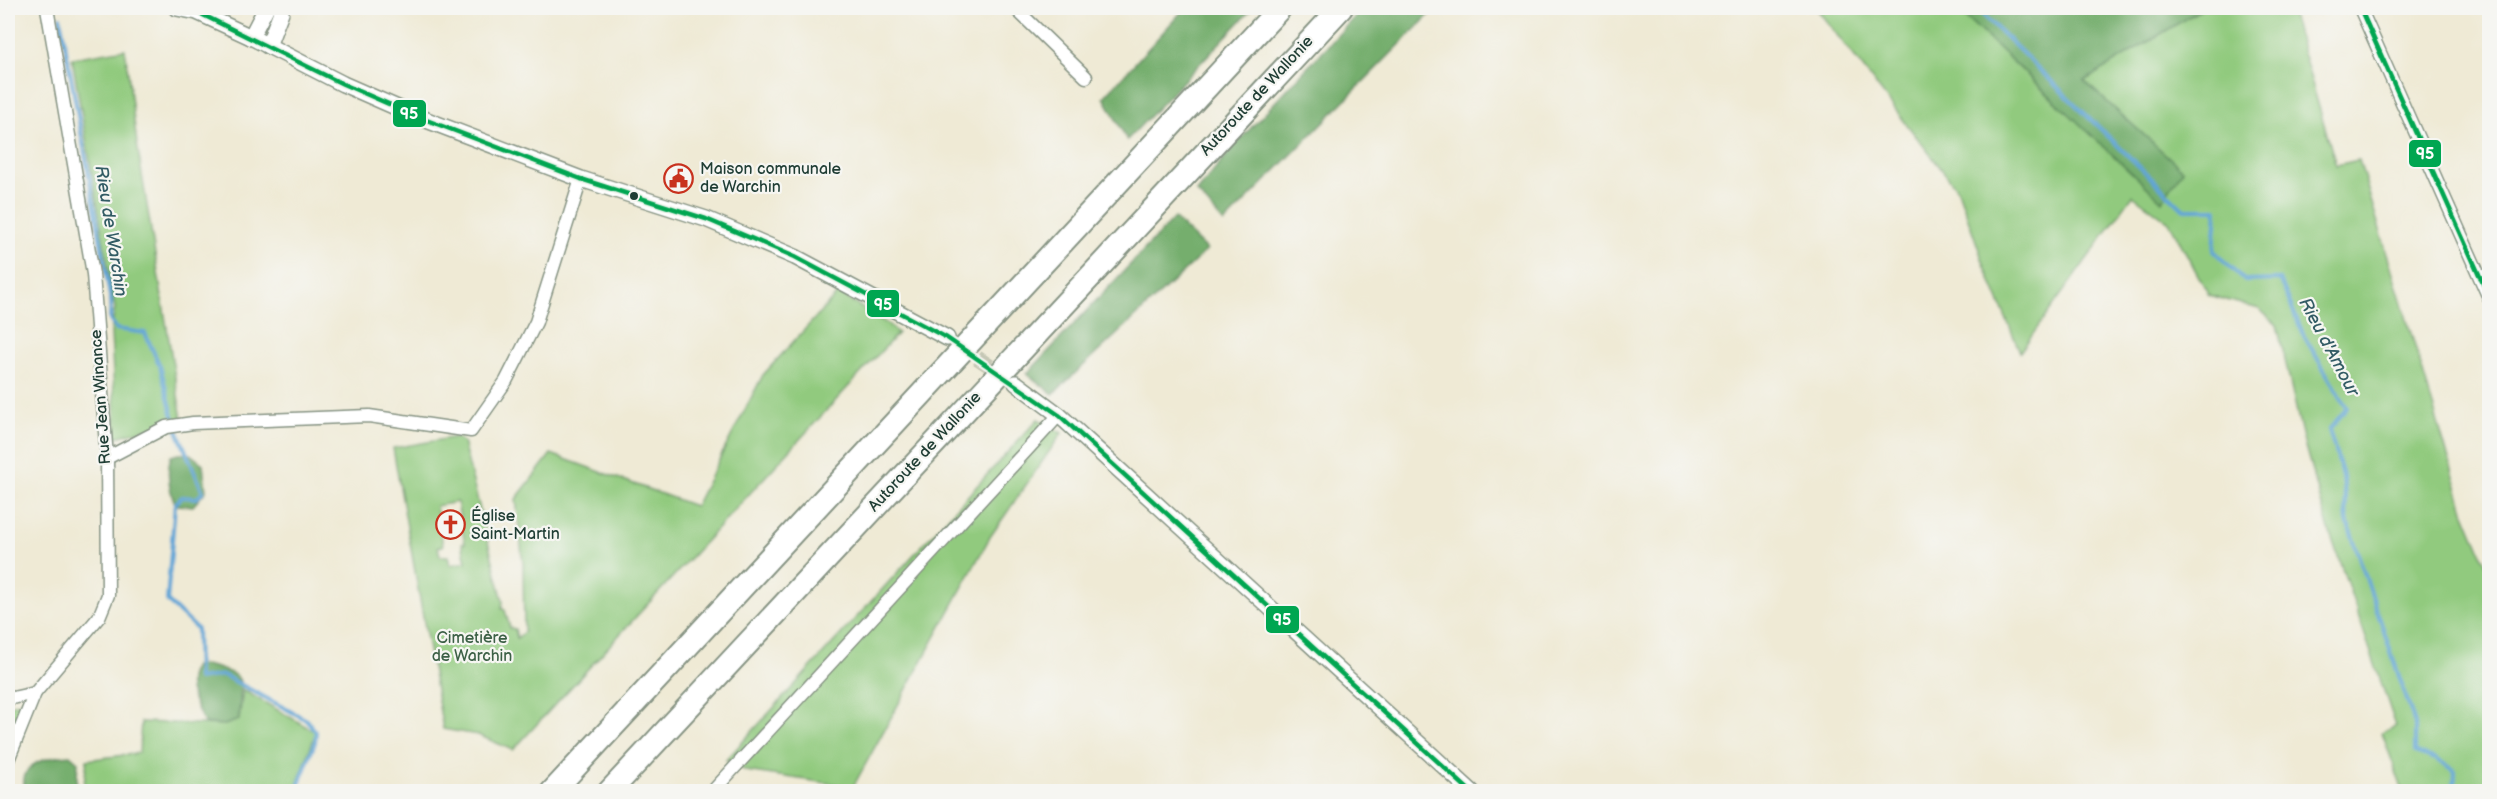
<svg xmlns="http://www.w3.org/2000/svg" width="2497" height="799" viewBox="0 0 2497 799" font-family="'Balsamiq Sans',sans-serif">
<style>
.green{fill:#91ca7e;stroke:#588459;stroke-width:1.5;fill-rule:evenodd}
.forest{fill:#74ae6d;stroke:#4a7650;stroke-width:1.5}
.lines{fill:none;stroke-linecap:round;stroke-linejoin:round}
.stream{stroke:#61a5d6;stroke-width:4}
.tertiary-tunnel{stroke:#c5c7b5;stroke-width:15;stroke-dasharray:15 8;stroke-linecap:butt}
.minor-casing{stroke:#879484;stroke-width:15}
.tertiary-casing{stroke:#879484;stroke-width:18}
.motorway-casing{stroke:#879484;stroke-width:26}
.minor{stroke:#fff;stroke-width:12}
.tertiary{stroke:#fff;stroke-width:15}
.motorway{stroke:#fff;stroke-width:22}
.bus-1-casing{stroke:#f6f6f2;stroke-width:9}
.bus-1{stroke:#00a651;stroke-width:4.5}
.bus-dot{fill:#1f3d34;stroke:#f6f6f2;stroke-width:2}
.labels{text-anchor:middle;dominant-baseline:central;stroke-width:4.5;stroke-linejoin:round;paint-order:stroke}
.street-label{font-size:16px;fill:#1f3d34;stroke:#f6f6f2}
.poi-label{font-size:16px;fill:#1f3d34;stroke:#f6f6f2;text-anchor:start}
.park-label{font-size:16px;fill:#3c6046;stroke:#f6f6f2}
.water-label{font-size:18px;font-style:italic;fill:#335c65;stroke:#f6f6f2}
.line-badge{stroke:#f6f6f2;stroke-width:2}
.badge-label{font-size:16px;text-anchor:middle;font-weight:bold;fill:#fff}
</style>
<rect width="100%" height="100%" fill="#f6f6f2"/>
<filter id="ink" filterUnits="userSpaceOnUse"><feTurbulence type="fractalNoise" baseFrequency=".0167" numOctaves="2"/><feDisplacementMap in="SourceGraphic" scale="12" xChannelSelector="R" yChannelSelector="G"/><feConvolveMatrix kernelMatrix="1 2 1 2 8 2 1 2 1" color-interpolation-filters="sRGB"/></filter>
<filter id="wash" filterUnits="userSpaceOnUse"><feTurbulence type="fractalNoise" baseFrequency=".008" numOctaves="4" result="noise"/><feDisplacementMap in="SourceGraphic" scale="24" xChannelSelector="R" yChannelSelector="G"/><feGaussianBlur stdDeviation="1.35" result="paint"/><feColorMatrix in="noise" values="0 0 0 0 0 0 0 0 0 0 0 0 0 0 0 0 0 1.4 0 .05"/><feComposite in="paint" operator="in"/></filter>
<g filter="url(#wash)">
<rect width="100%" height="100%" fill="#efead5"/>
<g class="green">
<path d="M1816 8H1956L2064 110 2183 170 2084 81 2203 8H2290L2336 165 2359 160 2465 513 2489 571V791H2403L2382 733 2396 726 2328 527 2304 443 2277 325 2259 309 2209 295 2169 222 2133 195 2020 352 1985 267 1958 190Z"/>
<path d="M125 49 137 144 182 420 116 437 111 332 115 308 72 58Z"/>
<path d="M838 293 888 324 898 333 513 750 478 735 443 729 393 448 456 437 463 442 503 601 502 609 505 610 510 628 515 629 517 638 524 632 523 564 516 499 551 454 695 506 763 375ZM457 502 465 543H462L466 562 450 565 448 556H440L438 547 443 546 436 506Z"/>
<path d="M1038 419 1062 433 990 537 853 787 746 771 726 760Z"/>
<path d="M243 690 316 732 295 791 83 792 87 760 139 753 141 722 225 725 239 720Z"/>
<path d="M23 702 8 736V705Z"/>
</g>
<g class="forest">
<path d="M1185 8H1253L1127 140 1104 97Z"/>
<path d="M1363 8H1436L1224 223 1197 192 1234 146Z"/>
<path d="M1956 8H2203L2084 81 2183 170 2162 201Z"/>
<path d="M1174 218 1207 250 1053 394 1027 374Z"/>
<path d="M178 454H190L203 464 206 491 193 506 176 505C169 491 166 471 171 456Z"/>
<path d="M205 665C253 676 239 680 239 720L224 725 204 723C195 703 182 685 195 666Z"/>
<path d="M70 755 78 762 76 791H25C17 763 47 757 70 755Z"/>
</g>
<g class="lines">
<g class="stream">
<path d="M1976 8 2183 209H2217L2214 251 2245 281 2280 280 2304 336 2347 408 2329 430 2343 476 2347 521 2415 724V752L2436 759 2455 771 2454 792"/>
<path d="M60 17 99 231 111 302 110 320 116 329 145 333 160 366 174 420"/>
<path d="M176 428 203 492 197 498 182 497 175 504 167 601 197 629 198 679 223 675 307 720 316 732 315 742 296 792"/>
</g>
</g>
</g>
<g filter="url(#ink)">
<g class="lines">
<path class="tertiary-tunnel" d="M958 345 1008 378"/>
<defs>
<g id="minor">
<path d="M1015 8 1086 77"/>
<path d="M2360 8 2490 300"/>
<path d="M107 458 166 427 193 423 369 416 471 431 506 381 536 322 581 179"/>
<path d="M8 699 35 693"/>
<path d="M8 760 35 693 99 617 108 595 107 458 93 274 47 8"/>
<path d="M712 792 1059 415"/>
</g>
<g id="tertiary">
<path d="M177 8 197 12 251 37 343 84 416 116 581 179 706 219 795 257 947 338"/>
<path d="M251 37 266 8"/>
<path d="M268 46 281 12 280 8"/>
<path d="M1016 383 1059 415 1472 792"/>
</g>
<g id="motorway">
<path d="M552 792 1280 8"/>
<path d="M609 792 1341 8"/>
</g>
</defs>
<use href="#minor" class="minor-casing"/>
<use href="#tertiary" class="tertiary-casing"/>
<use href="#motorway" class="motorway-casing"/>
<use href="#minor" class="minor"/>
<use href="#tertiary" class="tertiary"/>
<use href="#motorway" class="motorway"/>
<defs>
<g id="bus-1">
<path d="M177 8 197 12 343 84 416 116 581 179 706 219 795 257 947 338 1059 415 1471 792"/>
<path d="M2360 8 2490 299"/>
</g>
</defs>
<use href="#bus-1" class="bus-1-casing"/>
<use href="#bus-1" class="bus-1"/>
</g>
</g>
<defs>
<symbol id="civic-ring" viewBox="-11 -11 22 22"><circle r="9.5" fill="#f6f6f2" stroke="#c8321e" stroke-width="1.5"/><path d="M-.6-6.5H3V-4.5H.6V-3L4-1V1h2V6H-6V1h2V-1L-.6-3ZM-1.2 2.5V6h2.4V2.5Z" fill="#c8321e"/></symbol>
<symbol id="church-ring" viewBox="-11 -11 22 22"><circle r="9.5" fill="#f6f6f2" stroke="#c8321e" stroke-width="1.5"/><path d="M-1.2-6h2.4v3.5h3.3v2.4h-3.3V6h-2.4V-.1h-3.3v-2.4h3.3Z" fill="#c8321e"/></symbol>
</defs>
<g fill-rule="evenodd">
<use href="#civic-ring" x="662" y="162" width="33" height="33"/>
<use href="#church-ring" x="434" y="508" width="33" height="33"/>
</g>
<circle class="bus-dot" cx="634" cy="196" r="5"/>
<g class="labels">
<g class="street-label">
<text transform="translate(1257 96) rotate(-47)">Autoroute de Wallonie</text>
<text transform="translate(101 397) rotate(-94)">Rue Jean Winance</text>
<text transform="translate(925 452) rotate(-47)">Autoroute de Wallonie</text>
</g>
<g class="poi-label">
<text x="700" y="169">Maison communale<tspan x="700" dy="18">de Warchin</tspan></text>
<text x="471" y="516">Église<tspan x="471" dy="18">Saint-Martin</tspan></text>
</g>
<g class="park-label">
<text x="472" y="638">Cimetière<tspan x="472" dy="18">de Warchin</tspan></text>
</g>
<g class="water-label">
<text transform="translate(111 231) rotate(81)">Rieu de Warchin</text>
<text transform="translate(2329 347) rotate(62)">Rieu d'Amour</text>
</g>
</g>
<g class="line-badge">
<rect x="392" y="99" width="35" height="29" rx="6" fill="#00a651"/>
<rect x="2408" y="139" width="34" height="29" rx="6" fill="#00a651"/>
<rect x="866" y="289" width="34" height="29" rx="6" fill="#00a651"/>
<rect x="1265" y="605" width="35" height="29" rx="6" fill="#00a651"/>
</g>
<g class="badge-label">
<text x="409" y="119">95</text>
<text x="2425" y="159">95</text>
<text x="883" y="310">95</text>
<text x="1282" y="625">95</text>
</g>
<rect width="2497" height="799" fill="none" stroke="#f6f6f2" stroke-width="30"/>
</svg>
